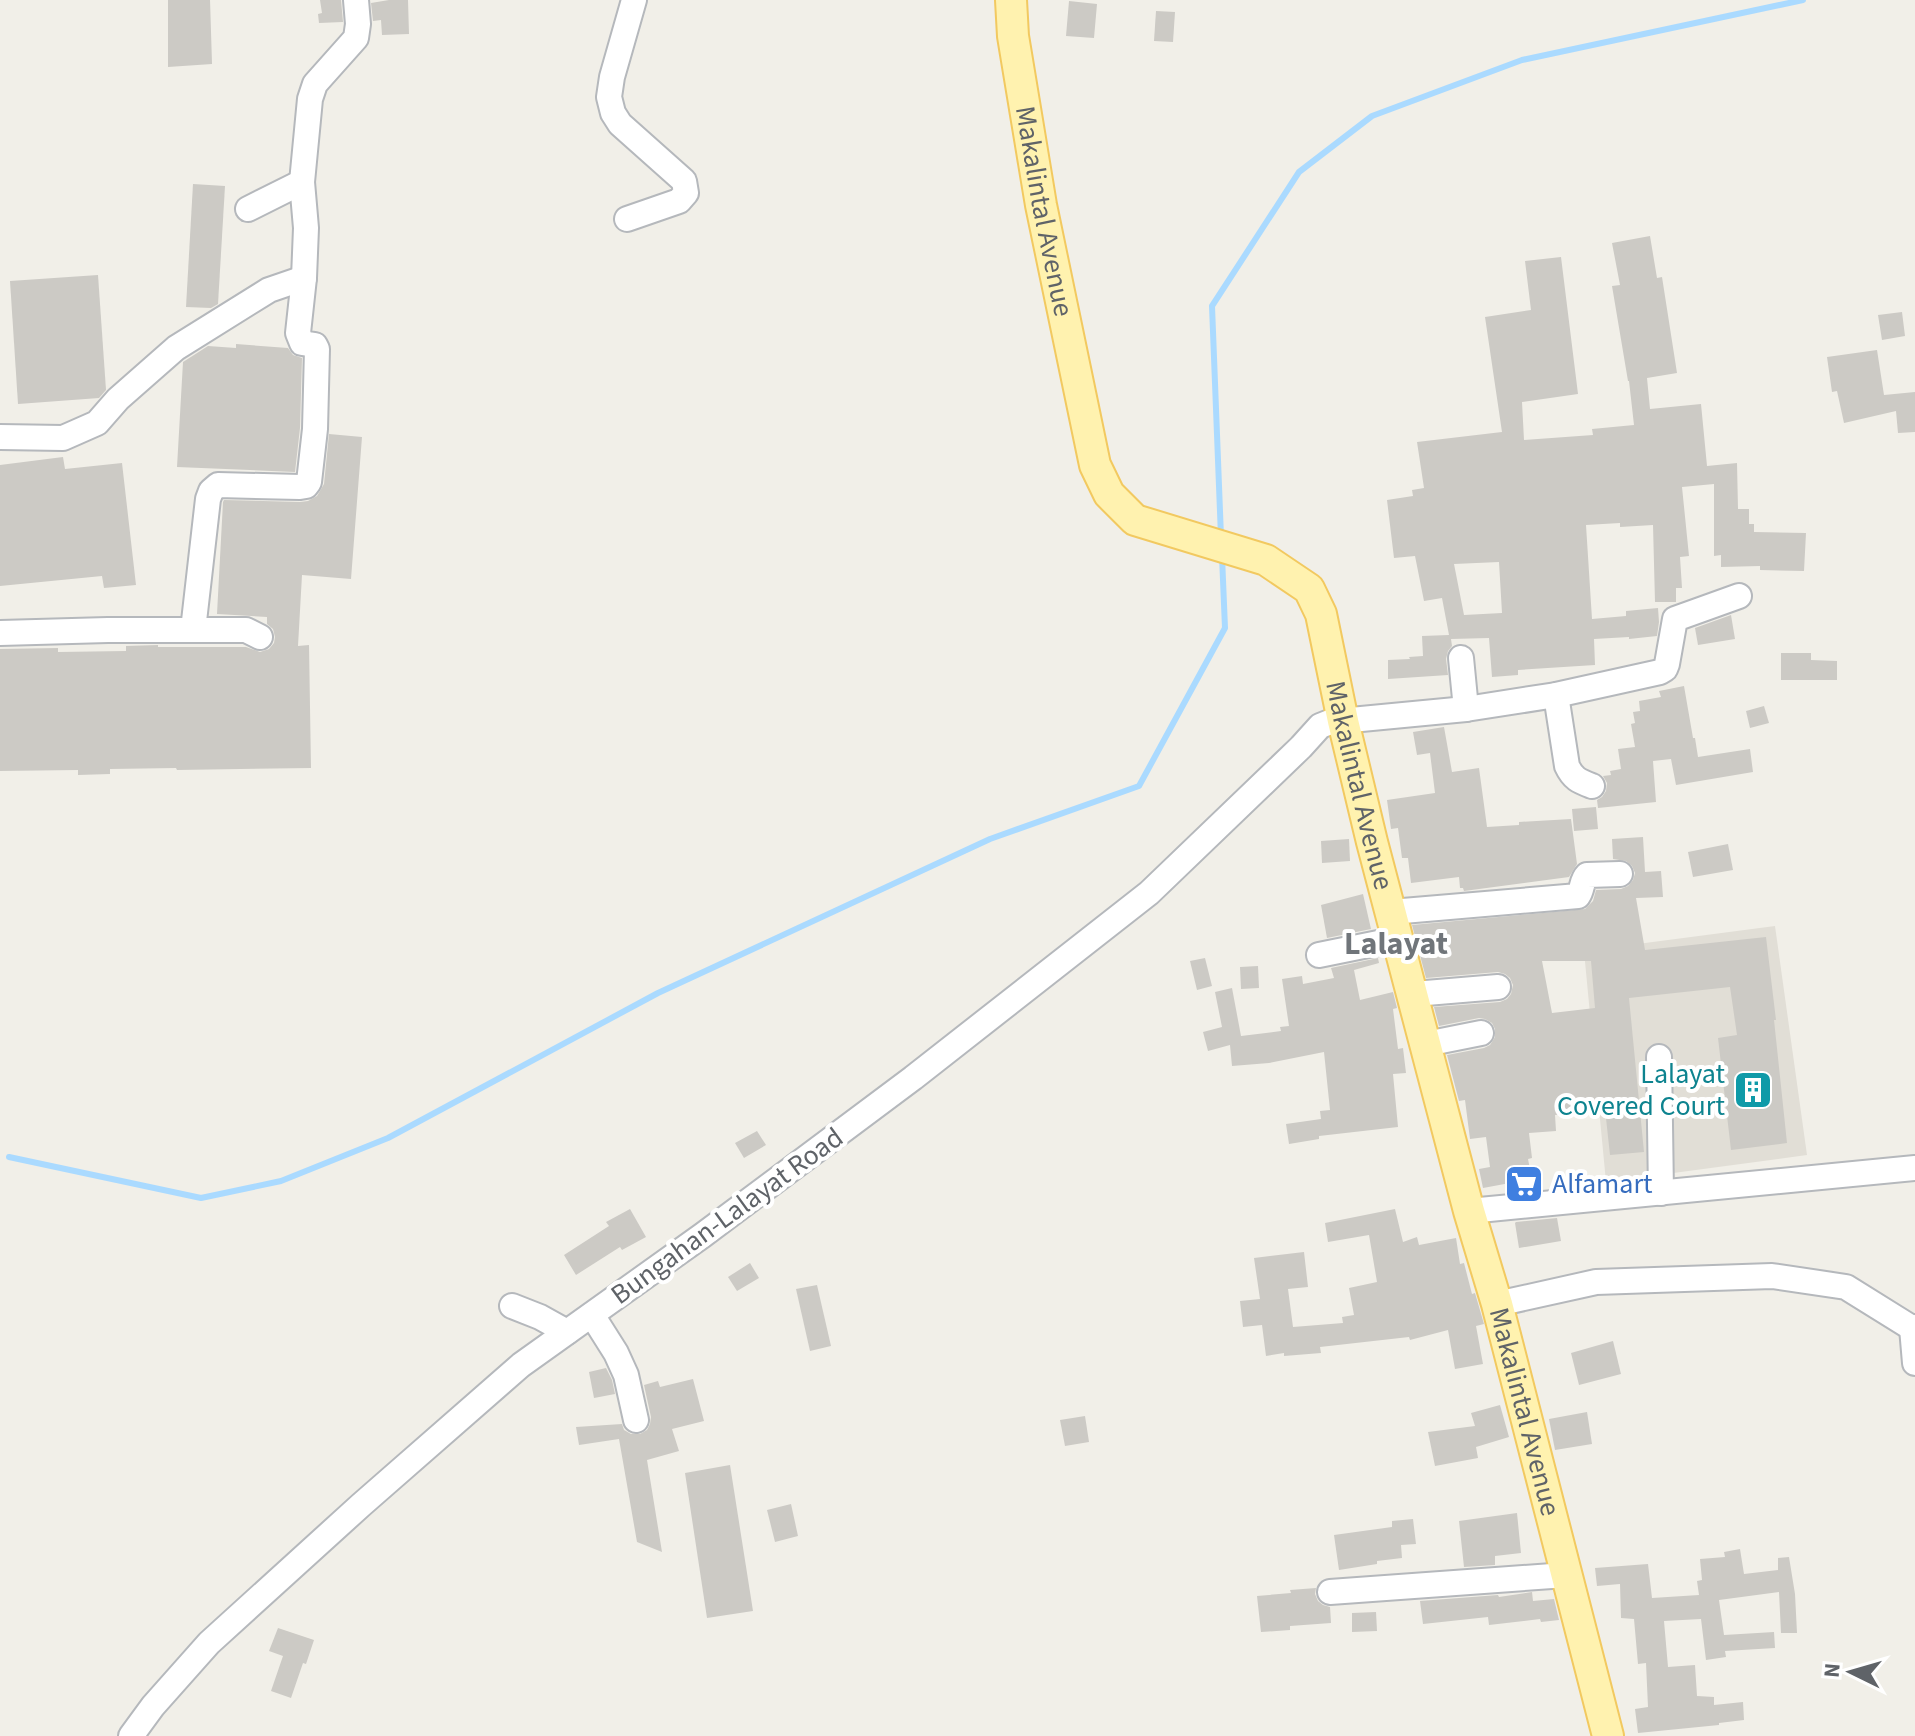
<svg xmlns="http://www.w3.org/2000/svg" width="1915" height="1736" viewBox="0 0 1915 1736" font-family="'Source Sans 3',sans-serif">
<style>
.education{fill:#e1ded6}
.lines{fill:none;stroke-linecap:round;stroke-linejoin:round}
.stream{stroke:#aadaff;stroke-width:6}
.building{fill:#cccac5;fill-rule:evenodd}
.minor-casing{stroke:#b5b8bc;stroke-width:28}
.major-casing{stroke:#f2c960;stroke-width:34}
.minor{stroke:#fff;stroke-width:24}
.major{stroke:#fff2af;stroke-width:30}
.labels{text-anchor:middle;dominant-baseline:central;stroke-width:8;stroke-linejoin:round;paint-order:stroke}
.street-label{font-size:28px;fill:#5f6368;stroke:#fff}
.culture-label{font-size:28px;fill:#0d838f;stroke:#fff;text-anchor:end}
.shop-label{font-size:28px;fill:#366cbe;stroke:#fff;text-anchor:start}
.quarter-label{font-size:32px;font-weight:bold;fill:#70757a;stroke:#fff}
</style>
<rect width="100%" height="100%" fill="#f1efe8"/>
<path class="education" d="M1775 926 1807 1155 1606 1182 1584 951Z"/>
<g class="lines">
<g class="stream">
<path d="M1221 537 1212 306 1299 172 1372 116 1522 60 1803 0"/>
<path d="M9 1157 201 1198 281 1181 388 1138 658 993 990 839 1139 786 1225 628 1222 556"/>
</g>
</g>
<g class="building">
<path d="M168 0H210L212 64 168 67Z"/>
<path d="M320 0H341L343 22 319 23 318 14 322 13Z"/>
<path d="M389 0H408L409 34 382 35 381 20 373 21 371 3Z"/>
<path d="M1069 1 1097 4 1094 38 1066 36Z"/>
<path d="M1156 11 1175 12 1173 42 1154 41Z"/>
<path d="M193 184 225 186 218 304 211 308 186 307Z"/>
<path d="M1650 236 1657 278 1662 277 1677 373 1647 378 1650 409 1701 404 1707 466 1737 463 1738 509H1749V524H1754V532L1806 533 1804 571 1760 570V566L1721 567V555L1714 556V484L1682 487 1689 556 1680 557 1682 588H1676V602H1655L1653 525 1620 527V523L1586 525 1592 619 1626 616V611L1658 608 1659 622 1657 636 1629 639V637L1594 639 1595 665 1518 670V675L1492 677 1489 638 1451 639 1452 646 1448 651 1446 659 1448 675 1388 679V660L1410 659 1409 657 1423 656 1422 636 1449 635 1442 598 1424 601 1415 556 1394 558 1387 500 1413 496 1412 490 1424 488 1417 442 1502 432 1485 317 1531 310 1525 261 1561 257 1578 394 1522 402 1524 440 1593 435 1592 429 1634 425 1629 381H1628L1612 286 1620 285 1612 243ZM1499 562 1502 613 1464 615 1454 564Z"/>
<path d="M98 275 106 390 99 398 18 404 10 281Z"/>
<path d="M1902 312 1905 336 1882 340 1878 315Z"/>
<path d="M236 344 288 348 293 355 302 358 300 428 295 472 177 467 183 362 208 346 236 348Z"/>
<path d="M1877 350 1884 395 1915 392V432L1898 433 1896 411 1844 423 1837 391 1832 392 1827 357Z"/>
<path d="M329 434 362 437 351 579 302 575 298 646 309 645 311 768 177 770 176 768 110 769V774L78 775V770L0 771V649L58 648V652L126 651V646L158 645V647H246L260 652 269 649 274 643 275 637 273 629 267 624V617L217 614 223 502 224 500 300 502 308 501 317 496 324 484Z"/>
<path d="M63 457 65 469 122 463 136 585 104 588 102 576 0 586V465Z"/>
<path d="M1731 615 1735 639 1698 645 1695 628Z"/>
<path d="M1781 653H1811V660L1837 661V680H1781Z"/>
<path d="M1684 686 1693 738H1695L1698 757 1750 749 1753 772 1676 785 1671 759 1653 761 1656 802 1598 808 1597 800 1602 797 1606 791 1607 783 1603 776 1611 775 1610 771 1621 769 1618 749 1635 747 1631 724 1635 723 1633 712 1640 711 1639 701 1661 697 1659 691Z"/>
<path d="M1764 706 1769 723 1750 728 1746 711Z"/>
<path d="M1444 727 1452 772 1479 768 1487 827 1519 825V822L1571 819 1577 864 1569 877 1464 891 1463 888H1460L1459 877 1411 883 1408 858H1402L1398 828 1391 829 1387 800 1435 793 1430 753 1417 755 1413 732Z"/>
<path d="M1596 807 1598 829 1574 831 1572 809Z"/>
<path d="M1643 837 1645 872 1661 871 1663 897 1636 898 1645 950 1766 937 1776 1020H1774L1787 1143 1731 1150 1718 1038 1737 1035 1730 987 1629 998 1644 1152 1610 1155 1605 1109 1555 1115 1556 1131 1529 1133 1532 1158 1528 1159 1534 1190 1511 1192 1510 1183 1483 1188 1479 1169 1490 1167 1486 1137 1470 1139 1465 1100 1459 1101 1447 1055 1484 1048 1490 1045 1495 1037V1029L1492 1023 1485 1019 1479 1018 1439 1026 1434 1007 1500 1002 1507 999 1511 994 1513 985 1510 978 1505 974 1498 972 1426 978 1412 925 1585 909 1593 901 1596 890 1621 889 1628 886 1633 880 1635 873 1632 866 1626 861 1613 859 1612 839ZM1542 961H1591L1595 1008 1552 1013Z"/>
<path d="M1349 839 1350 861 1322 863 1321 841Z"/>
<path d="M1728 844 1733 870 1693 877 1688 852Z"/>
<path d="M1363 894 1371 929 1327 938 1321 905Z"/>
<path d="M1205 958 1212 986 1197 990 1190 961Z"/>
<path d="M1378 958 1379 963 1354 970 1360 1000 1393 992 1397 1008 1393 1009 1398 1049 1403 1048 1406 1073 1393 1074 1398 1127 1319 1136V1139L1289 1144 1286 1124 1321 1119 1320 1111 1330 1110 1324 1052 1269 1063 1232 1066 1230 1045 1208 1051 1203 1032 1222 1027 1215 992 1232 988 1241 1036 1281 1031 1280 1027 1289 1026 1282 979 1302 976 1303 984 1334 978 1331 968Z"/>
<path d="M1258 966 1259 988 1241 989 1240 967Z"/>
<path d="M757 1131 766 1145 744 1158 735 1143Z"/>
<path d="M630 1209 646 1237 622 1250 620 1247 576 1275 564 1255 609 1226 606 1222Z"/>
<path d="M1395 1209 1403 1242 1417 1237 1419 1245 1456 1238 1460 1264 1464 1263 1472 1294 1475 1293 1484 1324 1476 1326 1483 1364 1455 1369 1448 1330 1410 1340 1409 1337 1320 1347 1321 1353 1284 1356V1353L1266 1356 1262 1325 1243 1327 1240 1301 1260 1299 1254 1258 1304 1252 1308 1287 1288 1289 1293 1327 1343 1323 1342 1317 1354 1315 1349 1288 1377 1282 1369 1235 1328 1242 1325 1223Z"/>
<path d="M1557 1218 1561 1241 1519 1248 1515 1223 1516 1222Z"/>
<path d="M750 1263 759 1278 737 1291 728 1277Z"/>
<path d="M817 1285 831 1346 810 1351 796 1289Z"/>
<path d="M1613 1341 1621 1374 1579 1385 1571 1353Z"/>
<path d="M606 1368 612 1380 615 1394 594 1398 589 1372Z"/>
<path d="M693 1379 704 1421 672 1429 679 1451 647 1460 662 1552 637 1542 619 1439 579 1445 576 1427 622 1424 624 1430 631 1434H640L647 1430 650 1424 651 1417 644 1385 658 1381 660 1387Z"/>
<path d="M1500 1405 1509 1437 1476 1447 1478 1458 1435 1466 1428 1432 1475 1426 1471 1413Z"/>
<path d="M1587 1412 1592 1444 1555 1450 1549 1419Z"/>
<path d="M1085 1416 1089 1442 1065 1446 1060 1420Z"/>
<path d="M730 1465 753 1611 707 1618 685 1473Z"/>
<path d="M791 1504 798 1536 775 1542 767 1510Z"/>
<path d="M1517 1513 1521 1553 1495 1556V1565L1464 1567 1459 1521Z"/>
<path d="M1413 1519 1416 1544 1401 1545 1402 1558 1377 1561V1564L1339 1570 1334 1535 1392 1527V1521Z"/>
<path d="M1740 1549 1744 1574 1778 1570V1558L1789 1557 1795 1594 1797 1633H1781L1779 1592 1719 1600 1724 1635 1774 1632 1775 1648 1725 1651 1726 1657 1706 1660 1701 1619 1664 1621 1668 1667 1695 1665 1697 1696 1714 1697V1705L1743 1702 1744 1720 1719 1723V1725L1638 1733 1635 1709 1648 1707 1646 1663 1638 1664 1634 1619 1621 1618 1620 1584 1597 1586 1595 1568 1648 1564 1652 1598 1699 1595 1697 1581 1702 1580 1700 1559 1725 1557 1724 1552Z"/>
<path d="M1316 1588 1315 1594 1318 1601 1323 1605 1330 1607 1331 1623 1290 1626V1630L1261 1632 1257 1596 1291 1593 1290 1590Z"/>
<path d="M1532 1592 1533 1601 1554 1599 1559 1620 1541 1622 1540 1619 1489 1625 1488 1617 1423 1624 1420 1601 1498 1595 1499 1597Z"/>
<path d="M1376 1612 1377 1631 1352 1632V1613Z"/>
<path d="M278 1628 314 1640 306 1664 303 1663 291 1698 271 1691 283 1656 269 1651Z"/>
</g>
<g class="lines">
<defs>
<g id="minor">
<path d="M248 209 302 182"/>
<path d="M627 219 679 201 686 193 684 181 620 124 613 113 609 97 612 77 634 0"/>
<path d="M0 437 63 438 97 423 118 399 176 348 269 290 304 278"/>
<path d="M193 630 208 499 211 491 218 485 300 487 306 486 309 482 315 429 317 349 315 345 302 343 298 333 304 278 306 228 302 182 310 99 315 84 356 38 358 24 356 0"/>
<path d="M0 633 108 630H246L260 637"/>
<path d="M1461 658 1466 709"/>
<path d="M1556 695 1567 766C1573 779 1579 781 1592 786"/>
<path d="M1391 912 1578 896C1583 889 1581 881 1587 875L1620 874"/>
<path d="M1319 955 1398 939"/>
<path d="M1414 994 1498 987"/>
<path d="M1426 1044 1481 1033"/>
<path d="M1659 1057 1661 1193"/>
<path d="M1469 1211 1915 1168"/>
<path d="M1497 1304 1596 1282 1772 1276 1846 1287 1912 1328 1915 1327"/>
<path d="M512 1306 540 1317 567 1332"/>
<path d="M592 1315 616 1353 626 1375 636 1420"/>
<path d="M1912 1328 1915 1363"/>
<path d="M1330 1592 1566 1575"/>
<path d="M131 1736 153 1706 209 1643 361 1505 521 1365 703 1235 913 1078 1149 893 1301 747 1320 726 1330 722 1466 709 1556 695 1660 672 1665 669 1667 664 1675 619 1739 596"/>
</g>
<g id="major">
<path id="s1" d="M1011 0 1013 36 1041 205 1095 465 1109 494 1135 520 1266 560 1309 589 1321 614 1343 721 1372 842 1469 1211 1497 1304 1608 1736"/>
</g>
</defs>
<use href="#minor" class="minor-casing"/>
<use href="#major" class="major-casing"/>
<use href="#minor" class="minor"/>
<use href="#major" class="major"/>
</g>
<defs>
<symbol id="building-square" viewBox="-11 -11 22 22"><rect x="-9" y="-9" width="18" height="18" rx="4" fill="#0f9aa8" stroke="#fff"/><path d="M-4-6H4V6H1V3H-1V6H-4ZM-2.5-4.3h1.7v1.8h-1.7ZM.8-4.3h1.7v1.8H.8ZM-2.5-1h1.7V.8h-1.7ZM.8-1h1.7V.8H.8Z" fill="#fff"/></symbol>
<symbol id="supermarket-square" viewBox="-11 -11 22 22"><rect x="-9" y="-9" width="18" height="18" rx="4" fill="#3f7fe0" stroke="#fff"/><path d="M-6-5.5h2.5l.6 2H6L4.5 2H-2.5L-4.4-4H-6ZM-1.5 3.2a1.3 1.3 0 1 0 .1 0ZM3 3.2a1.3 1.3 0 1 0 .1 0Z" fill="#fff"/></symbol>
</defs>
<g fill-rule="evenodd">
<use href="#building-square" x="1731" y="1068" width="44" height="44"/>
<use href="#supermarket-square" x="1502" y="1162" width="44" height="44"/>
</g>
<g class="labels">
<g class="street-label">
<text stroke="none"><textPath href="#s1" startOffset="214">Makalintal Avenue</textPath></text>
<text stroke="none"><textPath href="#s1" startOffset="934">Makalintal Avenue</textPath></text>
<text transform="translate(727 1216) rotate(-36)">Bungahan-Lalayat Road</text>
<text stroke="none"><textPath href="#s1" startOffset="1582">Makalintal Avenue</textPath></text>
</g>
<g class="culture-label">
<text x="1725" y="1074">Lalayat<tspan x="1725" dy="32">Covered Court</tspan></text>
</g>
<g class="shop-label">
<text x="1552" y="1184">Alfamart</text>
</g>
<g class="quarter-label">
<text x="1396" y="944">Lalayat</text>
</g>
</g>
<g transform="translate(1851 1672) rotate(275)" stroke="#ffffff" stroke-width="6" paint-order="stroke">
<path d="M0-6L14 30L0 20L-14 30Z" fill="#5f6368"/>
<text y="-12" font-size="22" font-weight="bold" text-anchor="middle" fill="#5f6368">N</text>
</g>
</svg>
